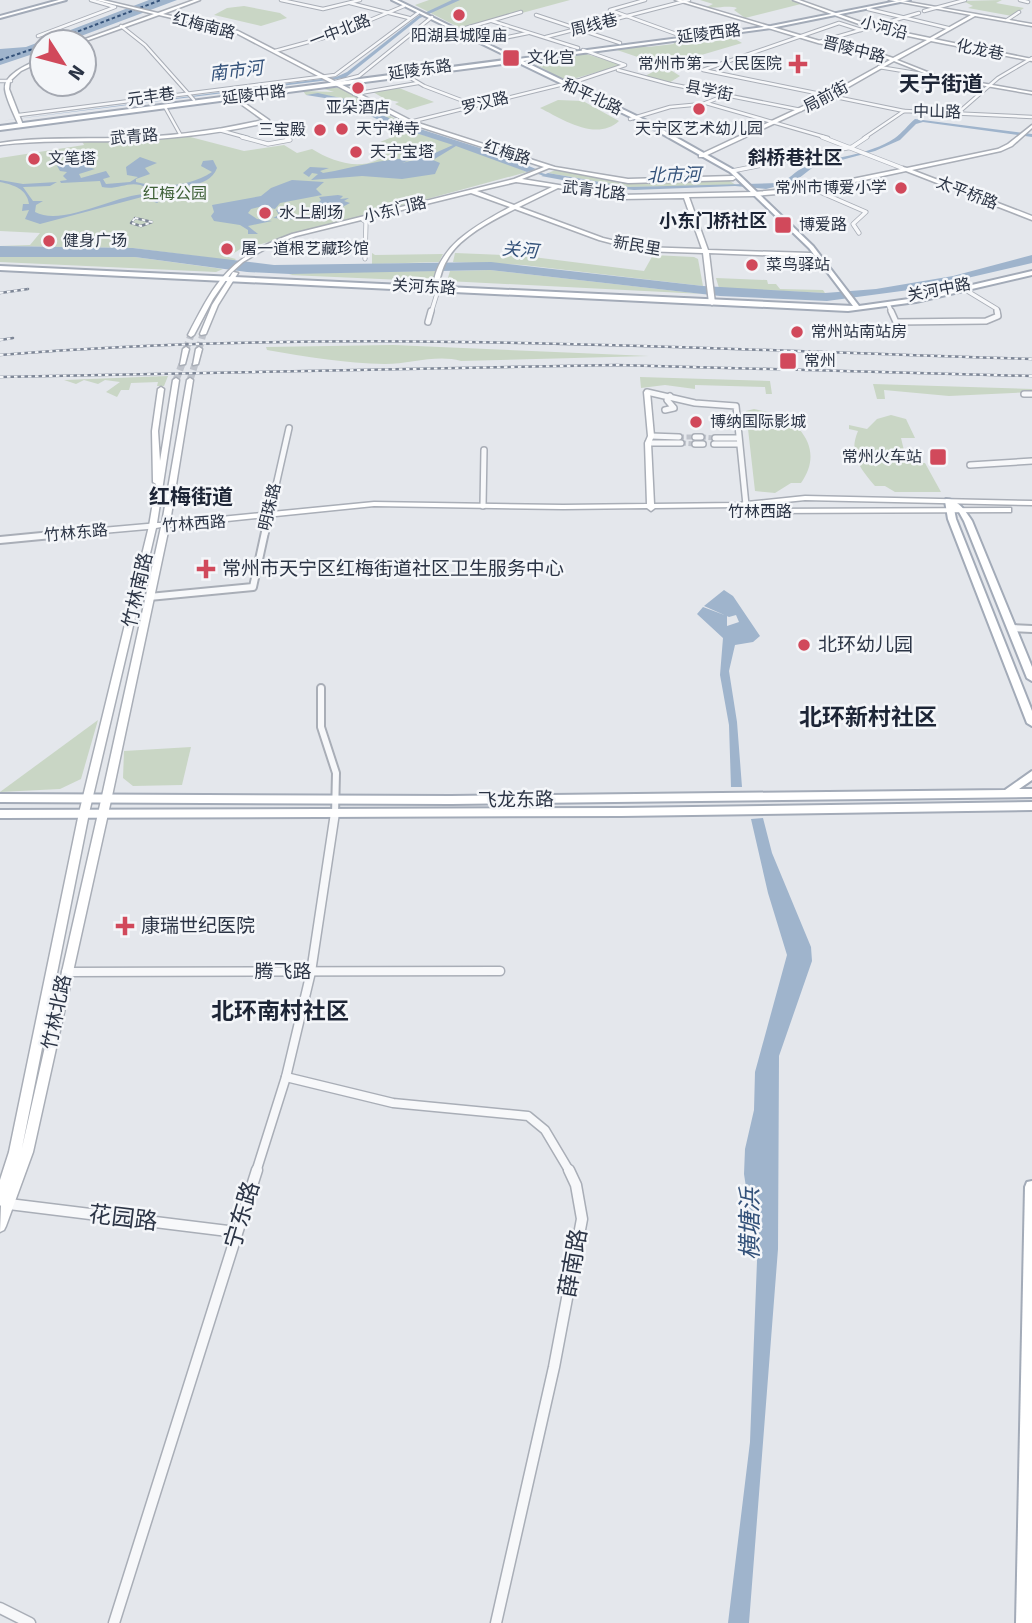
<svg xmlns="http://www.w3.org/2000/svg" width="1032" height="1623" viewBox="0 0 1032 1623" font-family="Signika,'Noto Sans SC',sans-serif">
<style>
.green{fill:#c9d6c5}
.water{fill:#9fb4cc}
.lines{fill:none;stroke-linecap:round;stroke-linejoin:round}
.stream{stroke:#9fb4cc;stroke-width:2}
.ferry{stroke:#34527a;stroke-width:2;stroke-dasharray:3.5 2.5;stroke-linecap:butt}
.street-tunnel{stroke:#bfc3cb;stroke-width:5;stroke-dasharray:5 2.5;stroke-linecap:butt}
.secondary-tunnel{stroke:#bfc3cb;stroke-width:7;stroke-dasharray:7 3.5;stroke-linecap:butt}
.street-far5-casing{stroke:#a9aeb7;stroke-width:4.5}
.street-far4-casing{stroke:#a9aeb7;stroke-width:5}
.street-far3-casing{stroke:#a9aeb7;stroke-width:8}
.street-far2-casing{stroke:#a9aeb7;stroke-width:10}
.street-far1-casing{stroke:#a9aeb7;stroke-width:11}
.street-casing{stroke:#a9aeb7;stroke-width:13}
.secondary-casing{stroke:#a9aeb7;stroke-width:3}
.primary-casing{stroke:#a3abb8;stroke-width:4}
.street-far5{stroke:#f7f8fa;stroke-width:2.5}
.street-far4{stroke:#f7f8fa;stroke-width:3.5}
.street-far3{stroke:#f7f8fa;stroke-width:5}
.street-far2{stroke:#f7f8fa;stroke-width:6}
.street-far1{stroke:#f7f8fa;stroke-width:8}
.street{stroke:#f7f8fa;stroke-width:10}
.secondary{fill:#fff;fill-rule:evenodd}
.primary{fill:#fff;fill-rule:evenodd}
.rail-casing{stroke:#7d8696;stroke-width:2.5}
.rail{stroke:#f4f6f9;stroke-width:2;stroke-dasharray:3.5;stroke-linecap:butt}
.poi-dot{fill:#d1495b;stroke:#f4f6f9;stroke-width:2.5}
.labels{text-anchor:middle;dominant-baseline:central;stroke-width:5;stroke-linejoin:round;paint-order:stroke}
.far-street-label{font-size:16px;fill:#2b3445;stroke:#f4f6f9}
.far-poi-label{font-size:16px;fill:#2b3445;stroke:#f4f6f9;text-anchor:start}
.far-park-label{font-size:16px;fill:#3f6138;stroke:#f4f6f9}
.far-water-label{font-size:18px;font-style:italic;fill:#34527a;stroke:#f4f6f9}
.far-neighbourhood-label{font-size:18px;font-weight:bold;fill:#1d2536;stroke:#f4f6f9}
.far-quarter-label{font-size:19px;font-weight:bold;fill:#1d2536;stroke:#f4f6f9}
.poi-label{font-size:19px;fill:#2b3445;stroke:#f4f6f9;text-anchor:start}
.street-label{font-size:19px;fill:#2b3445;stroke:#f4f6f9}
.far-district-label{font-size:21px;font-weight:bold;fill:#1d2536;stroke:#f4f6f9}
.quarter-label{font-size:23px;font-weight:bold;fill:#1d2536;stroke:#f4f6f9}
.near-street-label{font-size:23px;fill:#2b3445;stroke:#f4f6f9}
.near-water-label{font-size:24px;font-style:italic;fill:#34527a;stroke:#f4f6f9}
</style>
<rect width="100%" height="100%" fill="#e4e7ec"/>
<g class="green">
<path d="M429 0H570L462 29 415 5Z"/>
<path d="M700 0H790L801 4 745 18 734 10 737 8C726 5 717 9 707 7L713 4Z"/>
<path d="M1002 0 996 3 1024 8 1012 16 968 8 973 6 963 1Z"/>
<path d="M244 6 280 13 287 18 261 26 214 15 227 8Z"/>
<path d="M718 35 730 36 742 43 664 66 680 76 669 83 645 76 664 66 617 50 638 45 648 47 674 44 672 41Z"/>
<path d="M580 52 622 65 566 81 528 60Z"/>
<path d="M321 88H342L399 121C366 117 345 90 306 95L303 91 334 92Z"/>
<path d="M399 88 434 102 407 110 395 104 399 102 385 99 373 92Z"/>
<path d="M558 100 583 101 619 121C596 142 562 119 540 108Z"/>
<path d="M394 126 475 151 527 172 254 246H245L228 257 236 259 234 261 133 248 0 246 30 245 40 233 0 231V158L84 145 82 141 179 134 244 151 284 145 297 153 312 149C336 164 370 174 391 149L380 142 395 136 391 134 396 131 385 130Z"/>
<path d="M558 169C615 184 670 183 728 180L736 185 629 187 548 173Z"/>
<path d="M372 253 375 255 443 254 439 262 372 264Z"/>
<path d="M455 253 525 256 644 271 653 255 694 257 698 259 703 286 523 265 453 262Z"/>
<path d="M0 257H135L223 269 216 272 0 262Z"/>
<path d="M490 270 703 294 447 281 450 271Z"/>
<path d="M436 271 433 280 426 281 289 275 299 272Z"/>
<path d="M716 278 767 280 768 284H776L780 289 823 290 825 293 719 288Z"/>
<path d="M393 345 649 356 461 361C437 354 410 364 385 364 345 363 306 357 267 350L266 347Z"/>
<path d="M168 376 164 386H157L158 382 131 383 129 390H121L117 397 106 392 120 382 105 380 98 384 84 380 76 384 64 380Z"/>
<path d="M640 377 770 381 772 394H766L765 387 695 385V389L665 385 641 388Z"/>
<path d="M873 384 1032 389V392L949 396 884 390 885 399H877Z"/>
<path d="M754 409 771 413 790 426 807 424 808 427 799 429C814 446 814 465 801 483H791L775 493 755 491 746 411Z"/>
<path d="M891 415 906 419 915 438H901L907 463H925L941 492H895L885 486H875C860 468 848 454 858 431L849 429V425L867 429 877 419Z"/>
<path d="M98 720 81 779 60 789 0 792Z"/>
<path d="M191 747 182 785 133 786 123 778 124 751Z"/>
</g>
<g class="water">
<path d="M149 0H177L65 42H42V51L0 65V49L26 47Z"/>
<path d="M452 0H460L420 18 345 78 0 121 336 77 347 72 418 16Z"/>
<path d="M318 93 354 101 395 121 502 155 536 169 527 172 456 146 433 160 440 163 435 174 402 179 362 176 311 180 318 174 312 173 309 177 303 173 310 167 329 168 320 171 323 173C354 168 382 158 415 158L402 163 426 157 453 145 385 123 337 100 306 95Z"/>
<path d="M915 119 1032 134V137L923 122 916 124 900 140 875 151 812 168 794 182 766 189 735 186 634 190 600 187 541 176 548 173 629 187 778 183C790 180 794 171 805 167 834 156 868 156 895 138 902 133 908 125 915 119Z"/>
<path d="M140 157 157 163 145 168 150 174 136 179V182C161 189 191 186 212 172L201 166 203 161 213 160 217 168C208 191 176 184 154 188L150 194 161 200 157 203 142 197 40 224 25 219 29 210 22 211 23 204H29C27 189 14 185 0 182V180L23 184 57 182 50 186 23 187 33 201H43L36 205 35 212C63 227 117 194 146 194L143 192 147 188C131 178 118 191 102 187L100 181 61 183 60 181 67 180 63 176 67 172 60 171 56 164 95 160 85 166 95 169 79 174 81 178 106 171 110 177 103 179 106 184 130 182 138 177 127 175 126 167Z"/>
<path d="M292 180 324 182 316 189 322 195 280 203 275 209 263 206 251 209 248 213 257 219 272 221 248 226 258 234H248V230L240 225 214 221 211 216 214 212 212 205 261 196 271 188Z"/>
<path d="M338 195 343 196 340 199 349 198 344 201 350 203 315 221 273 218 279 215 276 210 279 209 288 215 318 218 325 209 315 206 321 200 319 197Z"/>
<path d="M0 246 133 248 274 265 491 262 703 286 825 293 876 289 953 276 1032 255V263L924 288 827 301 720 296 490 270 290 274 247 272 135 257H0Z"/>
<path d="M724 590 733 596 760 636 753 642 735 645 729 671 737 722 742 787H731L729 725 720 675 723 638 697 614 703 607 727 616V626L739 622 736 615 729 617 704 606Z"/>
<path d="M763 818 772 853 811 947 812 961 779 1056 778 1249 749 1623H728L750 1442 757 1261 744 1174 745 1149 754 1110 755 1072 787 955 768 893 751 819Z"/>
</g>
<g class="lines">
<path class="stream" d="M528 170 545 175"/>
<g class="ferry">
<path d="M50 42 161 0"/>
<path d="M0 60 42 46"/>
</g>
<g class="street-tunnel">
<path d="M679 437H695"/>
<path d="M701 437 715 438"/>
<path d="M681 443 695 444"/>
</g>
<g class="secondary-tunnel">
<path d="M186 349 191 335"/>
<path d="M199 349 203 334"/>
<path d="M176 380 182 364"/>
<path d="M190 380 195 364"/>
</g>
<defs>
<g id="street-far5">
<path d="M281 0 323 9 360 0"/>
<path d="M645 0 610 10 679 35"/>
<path d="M1020 0 1028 2"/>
<path d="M350 3 409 18"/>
<path d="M868 9 948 28"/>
<path d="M924 11 965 0"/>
<path d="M536 15 620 43"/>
<path d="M1007 20 1019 12"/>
<path d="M492 21 578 48"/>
<path d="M121 26 145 45 194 100"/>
<path d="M459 30 521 12"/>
<path d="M861 30 839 23 703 70 904 111"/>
<path d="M38 36 115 7 91 0"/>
<path d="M546 37 689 0"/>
<path d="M484 42 528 33"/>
<path d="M819 42 919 13"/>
<path d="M275 51 334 35 404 6"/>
<path d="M879 67 934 76"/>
<path d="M618 70 670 84 801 110"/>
<path d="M404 74 424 86 474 105"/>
<path d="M0 81H11"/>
<path d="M335 82 359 76 432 17"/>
<path d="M354 94 418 83"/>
<path d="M706 103 828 138"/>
<path d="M165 107 180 134"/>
<path d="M959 112 998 78 1032 58"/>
<path d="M19 115 335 75 418 13"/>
<path d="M630 119 670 107 703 104 726 95"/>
<path d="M267 121 288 138"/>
<path d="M410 122 580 80 625 65 583 50"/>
<path d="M219 130 248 138"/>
<path d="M864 138 904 111 1032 117"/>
</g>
<g id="street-far4">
<path d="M242 137 268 144 290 140 286 137"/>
<path d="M822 137 902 168"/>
<path d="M732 171 852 147 867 137"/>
<path d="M813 189 866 212 853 224 859 233"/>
<path d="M363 220 366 222 365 259"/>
<path d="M964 289 997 309 998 313"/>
<path d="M888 304 892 313"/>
<path d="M431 313 439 287"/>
</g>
<g id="street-far3">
<path d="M891 311 896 322 986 321 998 316 997 311"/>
<path d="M428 322 431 311"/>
<path d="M647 392 695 403 736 406 746 505"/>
<path d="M1024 394H1032"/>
<path d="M665 410 674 408 667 400 670 396"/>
<path d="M651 436 679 437"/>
<path d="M695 437H701"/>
<path d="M715 438H738"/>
<path d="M648 443H681"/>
<path d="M695 444H703"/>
<path d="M714 444H739"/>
<path d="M970 465 1032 461"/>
<path d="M483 506 484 450"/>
<path d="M63 534 153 526"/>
<path d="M265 534 289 428"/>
</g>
<g id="street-far2">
<path d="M0 540 83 532"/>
<path d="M149 597 253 587 265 532"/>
<path d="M1011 628 1032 629"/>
<path d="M321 688V727L336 773 335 815"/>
</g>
<g id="street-far1">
<path d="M66 972 500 971"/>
<path d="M286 1077 393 1103 528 1116 545 1130 570 1172"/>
<path d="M256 1172 286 1077 311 972 335 813"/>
</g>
<g id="street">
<path d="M9 1204 236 1232"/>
<path d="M0 1608 30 1623"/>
<path d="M114 1623 257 1170"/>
<path d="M496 1623 554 1367 582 1219 576 1185 569 1170"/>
</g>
<g id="secondary">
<path d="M96 0H103L158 13 194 0H200L163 14 238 31 412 121 555 167 628 179 733 176 736 178 733 180 628 183 549 168 522 179 620 195 754 192 813 187 901 169 903 167 907 168 998 149 1008 144 1032 125V128L1012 146 1001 151 912 170 1032 216V220L906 171 813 191 754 196 689 197 708 250 811 253 814 255 811 257 709 253 715 303 712 305 709 303 703 253 641 251 599 240 515 209C493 220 459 237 447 260 442 268 440 278 438 287L433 288C436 246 477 225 510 207L471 193 296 236 275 244 258 253 243 262 231 273 213 299 194 335 191 337 188 335C217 278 230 257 292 234L514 179 544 167 408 123 236 33 159 15 83 42H77L154 14ZM516 182 552 187 514 205 477 191ZM558 188 620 199 684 198 702 249 641 247 603 238 519 207Z"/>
<path d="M675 0H681L820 41 884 55 893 58 927 40 870 28 793 0H799L872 26 930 38 971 15 889 0H897L1032 24V26L975 16 934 39 1032 59V61L931 41 897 60 935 75 1032 92V94L934 77 894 61 831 97 703 157H699V155L827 95 890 60 883 57 818 43Z"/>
<path d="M42 58V61L21 71 10 81 9 89 23 125 19 126C15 116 6 99 5 89 3 74 31 63 42 58Z"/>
<path d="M233 95 269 120V122C219 134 169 139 119 141 79 142 39 140 0 145V143C39 137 79 139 119 138 167 137 216 131 263 120L231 97Z"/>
<path d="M233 272 238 273 218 305 206 334 201 335 200 334 212 305Z"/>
<path d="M186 347 189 349 185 364 180 365 183 349Z"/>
<path d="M199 347 202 349 198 364 193 365 196 349Z"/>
<path d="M176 378 179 380 157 523H162L187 380 190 378 193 380 170 522 374 502 563 505 647 504 645 443 648 436 644 392 647 390 650 392 654 436 651 443 654 504 737 503 805 496 1032 501V505L805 500 737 507 655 508 651 511 647 508 563 509 374 506 169 527 112 796 33 1152 6 1226 4 1230 0 1232 1 1205 0 1206V1180L9 1152 79 813 149 526 156 484 153 482 152 431 158 389 161 387 164 389 158 431 160 461 173 380ZM161 527 102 796 22 1148 89 813 156 528Z"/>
<path d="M1008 508H1011V512L736 513 732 511 736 509Z"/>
</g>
<g id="primary">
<path d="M59 0H66L0 18V16Z"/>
<path d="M392 0H397L518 59 771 26 902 0H910L771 28 523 61 647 121 734 170 813 246 859 306 916 298 1032 271V275L916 302 848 311 0 270V266L853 306 809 248 730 172 643 123 517 62 0 130V126L513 59Z"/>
<path d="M946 499C958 499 966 512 972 521L1032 667V681L1027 678 964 521 959 512 954 509 956 519 1032 711V726L1027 723 948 519 945 501Z"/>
<path d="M1032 771V780L1019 789H1032V797L451 804 0 802V794L451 796 1005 790Z"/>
<path d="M1032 802V810L621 816 0 818V810L621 808Z"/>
<path d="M1032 1181V1623H1016L1025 1187 1027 1182Z"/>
</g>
</defs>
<use href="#street-far5" class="street-far5-casing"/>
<use href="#street-far4" class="street-far4-casing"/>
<use href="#street-far3" class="street-far3-casing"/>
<use href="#street-far2" class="street-far2-casing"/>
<use href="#street-far1" class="street-far1-casing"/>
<use href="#street" class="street-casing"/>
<use href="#secondary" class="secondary-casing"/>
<use href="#primary" class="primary-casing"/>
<use href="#street-far5" class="street-far5"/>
<use href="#street-far4" class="street-far4"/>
<use href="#street-far3" class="street-far3"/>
<use href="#street-far2" class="street-far2"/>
<use href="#street-far1" class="street-far1"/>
<use href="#street" class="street"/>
<use href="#secondary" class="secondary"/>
<use href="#primary" class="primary"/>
<defs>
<g id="rail">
<path d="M135 218 152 222 141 226 131 223Z"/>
<path d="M0 293 28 289"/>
<path d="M0 340 13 338"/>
<path d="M0 355C343 327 688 349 1032 359"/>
<path d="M0 377 616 365 1032 376"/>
</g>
</defs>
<use href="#rail" class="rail-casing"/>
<use href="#rail" class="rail"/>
</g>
<g class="poi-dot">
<circle cx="459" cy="15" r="7"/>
<rect x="502" y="49" width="18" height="18" rx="3.5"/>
<path d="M794.5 53.5h7v7h7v7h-7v7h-7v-7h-7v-7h7z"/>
<circle cx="358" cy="88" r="7"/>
<circle cx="699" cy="109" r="7"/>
<circle cx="342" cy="129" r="7"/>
<circle cx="320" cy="130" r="7"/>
<circle cx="356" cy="152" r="7"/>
<circle cx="34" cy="159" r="7"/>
<circle cx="901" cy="188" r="7"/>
<circle cx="265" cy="213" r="7"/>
<rect x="774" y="216" width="18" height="18" rx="3.5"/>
<circle cx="49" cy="241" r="7"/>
<circle cx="227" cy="249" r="7"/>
<circle cx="752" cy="265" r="7"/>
<circle cx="797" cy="332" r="7"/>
<rect x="779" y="352" width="18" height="18" rx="3.5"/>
<circle cx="696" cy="422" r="7"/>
<rect x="929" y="448" width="18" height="18" rx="3.5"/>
<path d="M202.5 558.5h7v7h7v7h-7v7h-7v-7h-7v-7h7z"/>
<circle cx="804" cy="645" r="7"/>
<path d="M121.5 915.5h7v7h7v7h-7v7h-7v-7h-7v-7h7z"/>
</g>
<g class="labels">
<g class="far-street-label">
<text transform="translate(594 25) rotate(-14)">周线巷</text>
<text transform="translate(204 26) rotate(14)">红梅南路</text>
<text transform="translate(884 28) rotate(15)">小河沿</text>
<text transform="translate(340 31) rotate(-21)">一中北路</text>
<text transform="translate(709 34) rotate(-7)">延陵西路</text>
<text transform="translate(854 50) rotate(14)">晋陵中路</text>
<text transform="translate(980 50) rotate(11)">化龙巷</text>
<text transform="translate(420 70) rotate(-8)">延陵东路</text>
<text transform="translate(709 91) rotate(11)">县学街</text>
<text transform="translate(254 95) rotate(-7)">延陵中路</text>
<text transform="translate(151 97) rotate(-8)">元丰巷</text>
<text transform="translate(592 97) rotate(25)">和平北路</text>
<text transform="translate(826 97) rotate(-28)">局前街</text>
<text transform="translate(485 103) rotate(-14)">罗汉路</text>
<text transform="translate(937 112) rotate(1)">中山路</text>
<text transform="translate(134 137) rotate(-5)">武青路</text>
<text transform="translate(507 153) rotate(17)">红梅路</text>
<text transform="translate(594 191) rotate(7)">武青北路</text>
<text transform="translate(967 193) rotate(21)">太平桥路</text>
<text transform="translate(395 210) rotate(-14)">小东门路</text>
<text transform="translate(637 246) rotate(10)">新民里</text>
<text transform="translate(424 287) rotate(3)">关河东路</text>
<text transform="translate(939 290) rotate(-11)">关河中路</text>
<text transform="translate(270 507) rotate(-77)">明珠路</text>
<text x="760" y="512">竹林西路</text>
<text transform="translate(194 524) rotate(-4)">竹林西路</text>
<text transform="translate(76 533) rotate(-5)">竹林东路</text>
</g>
<g class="far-poi-label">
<text x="459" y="36" text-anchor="middle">阳湖县城隍庙</text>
<text x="527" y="58">文化宫</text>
<text x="782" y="64" text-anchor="end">常州市第一人民医院</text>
<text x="358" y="108" text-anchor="middle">亚朵酒店</text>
<text x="356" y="129">天宁禅寺</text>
<text x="699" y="129" text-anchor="middle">天宁区艺术幼儿园</text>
<text x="306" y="130" text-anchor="end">三宝殿</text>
<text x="370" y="152">天宁宝塔</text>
<text x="48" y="159">文笔塔</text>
<text x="887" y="188" text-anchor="end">常州市博爱小学</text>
<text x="279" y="213">水上剧场</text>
<text x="799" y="225">博爱路</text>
<text x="63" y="241">健身广场</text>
<text x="241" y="249">屠一道根艺藏珍馆</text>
<text x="766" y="265">菜鸟驿站</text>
<text x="811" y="332">常州站南站房</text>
<text x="804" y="361">常州</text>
<text x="710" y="422">博纳国际影城</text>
<text x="922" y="457" text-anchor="end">常州火车站</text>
</g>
<g class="far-park-label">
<text x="175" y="194">红梅公园</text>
</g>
<g class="far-water-label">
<text transform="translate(236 71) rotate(-7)">南市河</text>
<text transform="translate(674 175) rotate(-1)">北市河</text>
<text transform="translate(520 250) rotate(5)">关河</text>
</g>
<g class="far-neighbourhood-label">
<text x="713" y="221">小东门桥社区</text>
</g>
<g class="far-quarter-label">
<text x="795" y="158">斜桥巷社区</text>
</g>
<g class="poi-label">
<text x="222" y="569">常州市天宁区红梅街道社区卫生服务中心</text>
<text x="818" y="645">北环幼儿园</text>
<text x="141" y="926">康瑞世纪医院</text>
</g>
<g class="street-label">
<text transform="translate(138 590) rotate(-77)">竹林南路</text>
<text transform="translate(516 800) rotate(-1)">飞龙东路</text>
<text x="283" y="972">腾飞路</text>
<text transform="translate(57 1012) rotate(-78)">竹林北路</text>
</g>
<g class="far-district-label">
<text x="941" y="84">天宁街道</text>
<text x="191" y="497">红梅街道</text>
</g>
<g class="quarter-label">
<text x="868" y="717">北环新村社区</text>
<text x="280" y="1011">北环南村社区</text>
</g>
<g class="near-street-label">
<text transform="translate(242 1215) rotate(-73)">宁东路</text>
<text transform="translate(123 1218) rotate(7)">花园路</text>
<text transform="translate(573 1263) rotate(-80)">薛南路</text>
</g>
<g class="near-water-label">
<text transform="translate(750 1224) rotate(-90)">横塘浜</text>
</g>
</g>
<g transform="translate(63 63) rotate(126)"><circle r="33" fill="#f4f6f9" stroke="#a4a8b1" stroke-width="2"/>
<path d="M0-5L12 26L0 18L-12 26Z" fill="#d1495b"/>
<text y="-10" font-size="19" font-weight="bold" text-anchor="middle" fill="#2b3445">N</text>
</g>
</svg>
